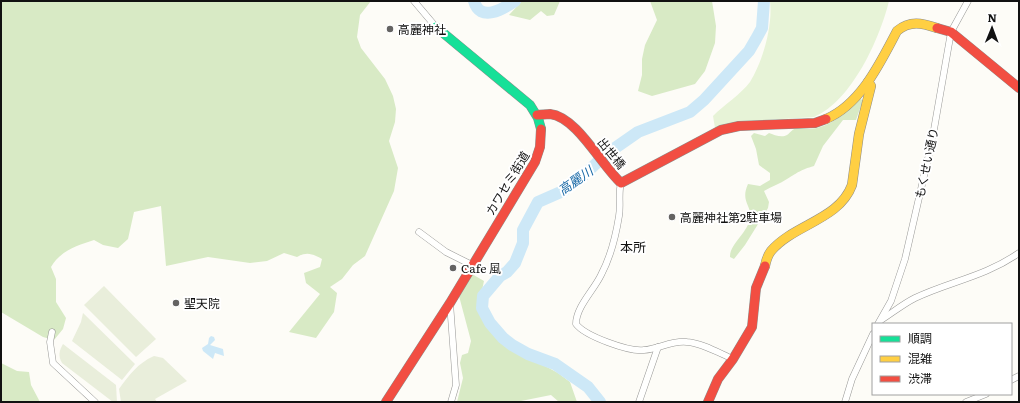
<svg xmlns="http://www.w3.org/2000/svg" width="1020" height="403" viewBox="0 0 1020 403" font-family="Literata,'Noto Sans JP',serif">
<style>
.green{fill:#e7f3d7}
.forest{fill:#d8eac5}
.cemetery{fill:#e9eedb}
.water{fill:#cde8f7}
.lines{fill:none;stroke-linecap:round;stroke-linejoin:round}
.river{stroke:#cde8f7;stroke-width:12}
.street-casing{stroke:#979795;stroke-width:7}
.fast-casing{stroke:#8e8d8b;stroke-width:10}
.slow-casing{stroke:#8e8d8b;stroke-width:10}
.jam-casing{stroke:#8e8d8b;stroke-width:10}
.street{stroke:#fffffe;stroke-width:6}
.fast{stroke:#16e098;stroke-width:9}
.slow{stroke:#ffcf43;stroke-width:9}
.jam{stroke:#f24e42;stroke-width:9}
.poi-dot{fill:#646362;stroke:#fff;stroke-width:1.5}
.labels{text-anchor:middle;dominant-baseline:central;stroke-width:4;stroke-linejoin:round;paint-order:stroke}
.poi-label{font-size:12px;fill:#111;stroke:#fff;text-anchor:start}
.street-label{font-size:12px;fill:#111;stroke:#fff}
.water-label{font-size:13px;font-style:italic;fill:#1768a6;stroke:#fff}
.neighbourhood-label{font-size:13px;fill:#111;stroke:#fff}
</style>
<rect width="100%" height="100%" fill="#fdfcf7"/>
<path class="green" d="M770 1H889C880 38 852 101 814 117L735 122 715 128 713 116C724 105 741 94 750 82 763 61 773 25 770 1Z"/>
<g class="forest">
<path d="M1 1H371L360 15 357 37 361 48 385 79 393 96 396 109 395 122 389 141 398 168 394 191 365 256 353 265 342 279 330 287 337 293 334 312 316 338 289 332 320 294 306 283 304 273 320 267 322 259C313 254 307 251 297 257L284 253 267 261 250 263 208 257 166 266 161 206 134 212 128 239 118 248 103 245 94 240C78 245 60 251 51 267L56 279V302L66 318 63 329 54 340 43 337 1 312Z"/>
<path d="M522 1H560L554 15 547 16 541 11 530 20 509 15Z"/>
<path d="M650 1H712L716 26 715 43 705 71 695 84 652 96 638 91 642 75V59L645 45 657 20Z"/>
<path d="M860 99 863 100 856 120H843L823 146 814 166C800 170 799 172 787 179 780 184 772 186 764 191L769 202 768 208 745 245 734 259 730 257C730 243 748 233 750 218 752 205 740 202 748 184L760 186 770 180V173L759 165 756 149 751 136 754 133 765 136 769 133C774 135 782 138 787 135 791 132 792 129 798 128 802 128 806 129 810 129 833 127 844 112 860 99Z"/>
<path d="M472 274 484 281 479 304 487 325 514 349 558 373 570 382 577 402H559L551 395 516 402H457L463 378 460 363 462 355 468 353 471 341 459 296Z"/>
<path d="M1 363 17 371 29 372 31 385 40 402H1Z"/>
</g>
<g class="cemetery">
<path d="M104 286 156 339 136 357 84 305Z"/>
<path d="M83 313 135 364 122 380 72 341 81 322Z"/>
<path d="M63 344 116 385 117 402H113L62 363C58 356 59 351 63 344Z"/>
<path d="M154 356 163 358 187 381 155 399 157 402H121L119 389C129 375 138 363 154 356Z"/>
</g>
<path class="water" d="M211 336 214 337 215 340 210 345 223 349 224 356 215 353 213 359 203 351 202 348 208 344 209 338Z"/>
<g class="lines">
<g class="river">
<path d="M474 1C480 23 503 9 515 1"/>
<path d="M600 402 588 387 555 364 528 354 512 345 503 338 490 323 482 308 483 296 500 276 507 272 515 263 523 243V230L538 202 563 191 583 176 605 155 638 132 690 112 704 100 749 51 756 39 762 28 764 1"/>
</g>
<defs>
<g id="street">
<path d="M414 1 436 27"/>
<path d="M621 183C618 194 621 205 619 216 616 235 610 258 601 275 594 290 576 307 576 324 585 336 629 352 644 350 659 349 672 340 687 342 702 343 719 353 733 359"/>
<path d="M419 232 446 252 472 265"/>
<path d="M450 303 456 385 451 402"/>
<path d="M881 320C892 313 903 304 915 298 951 281 984 277 1019 253"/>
<path d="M878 324 891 301 905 259 932 141 951 32 968 1"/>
<path d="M52 332 50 342 53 363 95 402"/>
<path d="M1011 380 1019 376"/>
<path d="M639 402 658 347"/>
<path d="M845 402 852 379 873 334"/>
<path d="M966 402 986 394"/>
</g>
<path id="fast" d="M436 27 530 105 538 118 541 129"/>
<g id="slow">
<path d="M826 119C861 104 880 63 897 31 910 20 922 23 937 28"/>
<path d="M765 266C766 261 768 255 771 251 794 224 839 220 852 185L859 134 871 86 868 82"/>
</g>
<g id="jam">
<path d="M937 28 951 32 1019 88"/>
<path d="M537 115C541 115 546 114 550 114 577 117 601 165 621 183L721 130 739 126 815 123 826 119"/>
<path d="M386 402 450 303 535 162 540 147 541 129"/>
<path d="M708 402 718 379 733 359 752 327 756 288 765 266"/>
</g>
</defs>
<use href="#street" class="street-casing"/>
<use href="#fast" class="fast-casing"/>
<use href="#slow" class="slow-casing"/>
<use href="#jam" class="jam-casing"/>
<use href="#street" class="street"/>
<use href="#fast" class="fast"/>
<use href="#slow" class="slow"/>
<use href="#jam" class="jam"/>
</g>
<g class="poi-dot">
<circle cx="390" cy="29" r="4"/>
<circle cx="672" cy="217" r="4"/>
<circle cx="453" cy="268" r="4"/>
<circle cx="176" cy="303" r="4"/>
</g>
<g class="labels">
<g class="poi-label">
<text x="398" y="29">高麗神社</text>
<text x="680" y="217">高麗神社第2駐車場</text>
<text x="461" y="268">Cafe 風</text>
<text x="184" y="303">聖天院</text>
</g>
<g class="street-label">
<text transform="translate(612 153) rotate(51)">出世橋</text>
<text transform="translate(926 163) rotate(-78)">もくせい通り</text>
<text transform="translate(507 183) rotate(-59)">カワセミ街道</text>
</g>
<g class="water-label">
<text transform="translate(575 180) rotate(-35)">高麗川</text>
</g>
<g class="neighbourhood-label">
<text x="633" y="246">本所</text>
</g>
</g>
<rect width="1020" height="403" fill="none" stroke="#111111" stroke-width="4"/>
<rect x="872" y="323" width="140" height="72" fill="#ffffff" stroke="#a0a0a0"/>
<rect x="880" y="336" width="20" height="6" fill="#16e098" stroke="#a0a0a0"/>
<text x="908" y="343" font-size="12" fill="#111111">順調</text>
<rect x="880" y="356" width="20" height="6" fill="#ffcf43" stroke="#a0a0a0"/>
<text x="908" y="363" font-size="12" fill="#111111">混雑</text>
<rect x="880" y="376" width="20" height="6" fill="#f24e42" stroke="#a0a0a0"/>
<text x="908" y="383" font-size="12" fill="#111111">渋滞</text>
<g transform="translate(992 28) rotate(1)" stroke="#ffffff" stroke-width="3" paint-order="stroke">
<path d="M0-3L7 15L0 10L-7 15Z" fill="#111111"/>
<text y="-6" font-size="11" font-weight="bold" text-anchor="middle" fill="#111111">N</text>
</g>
</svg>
